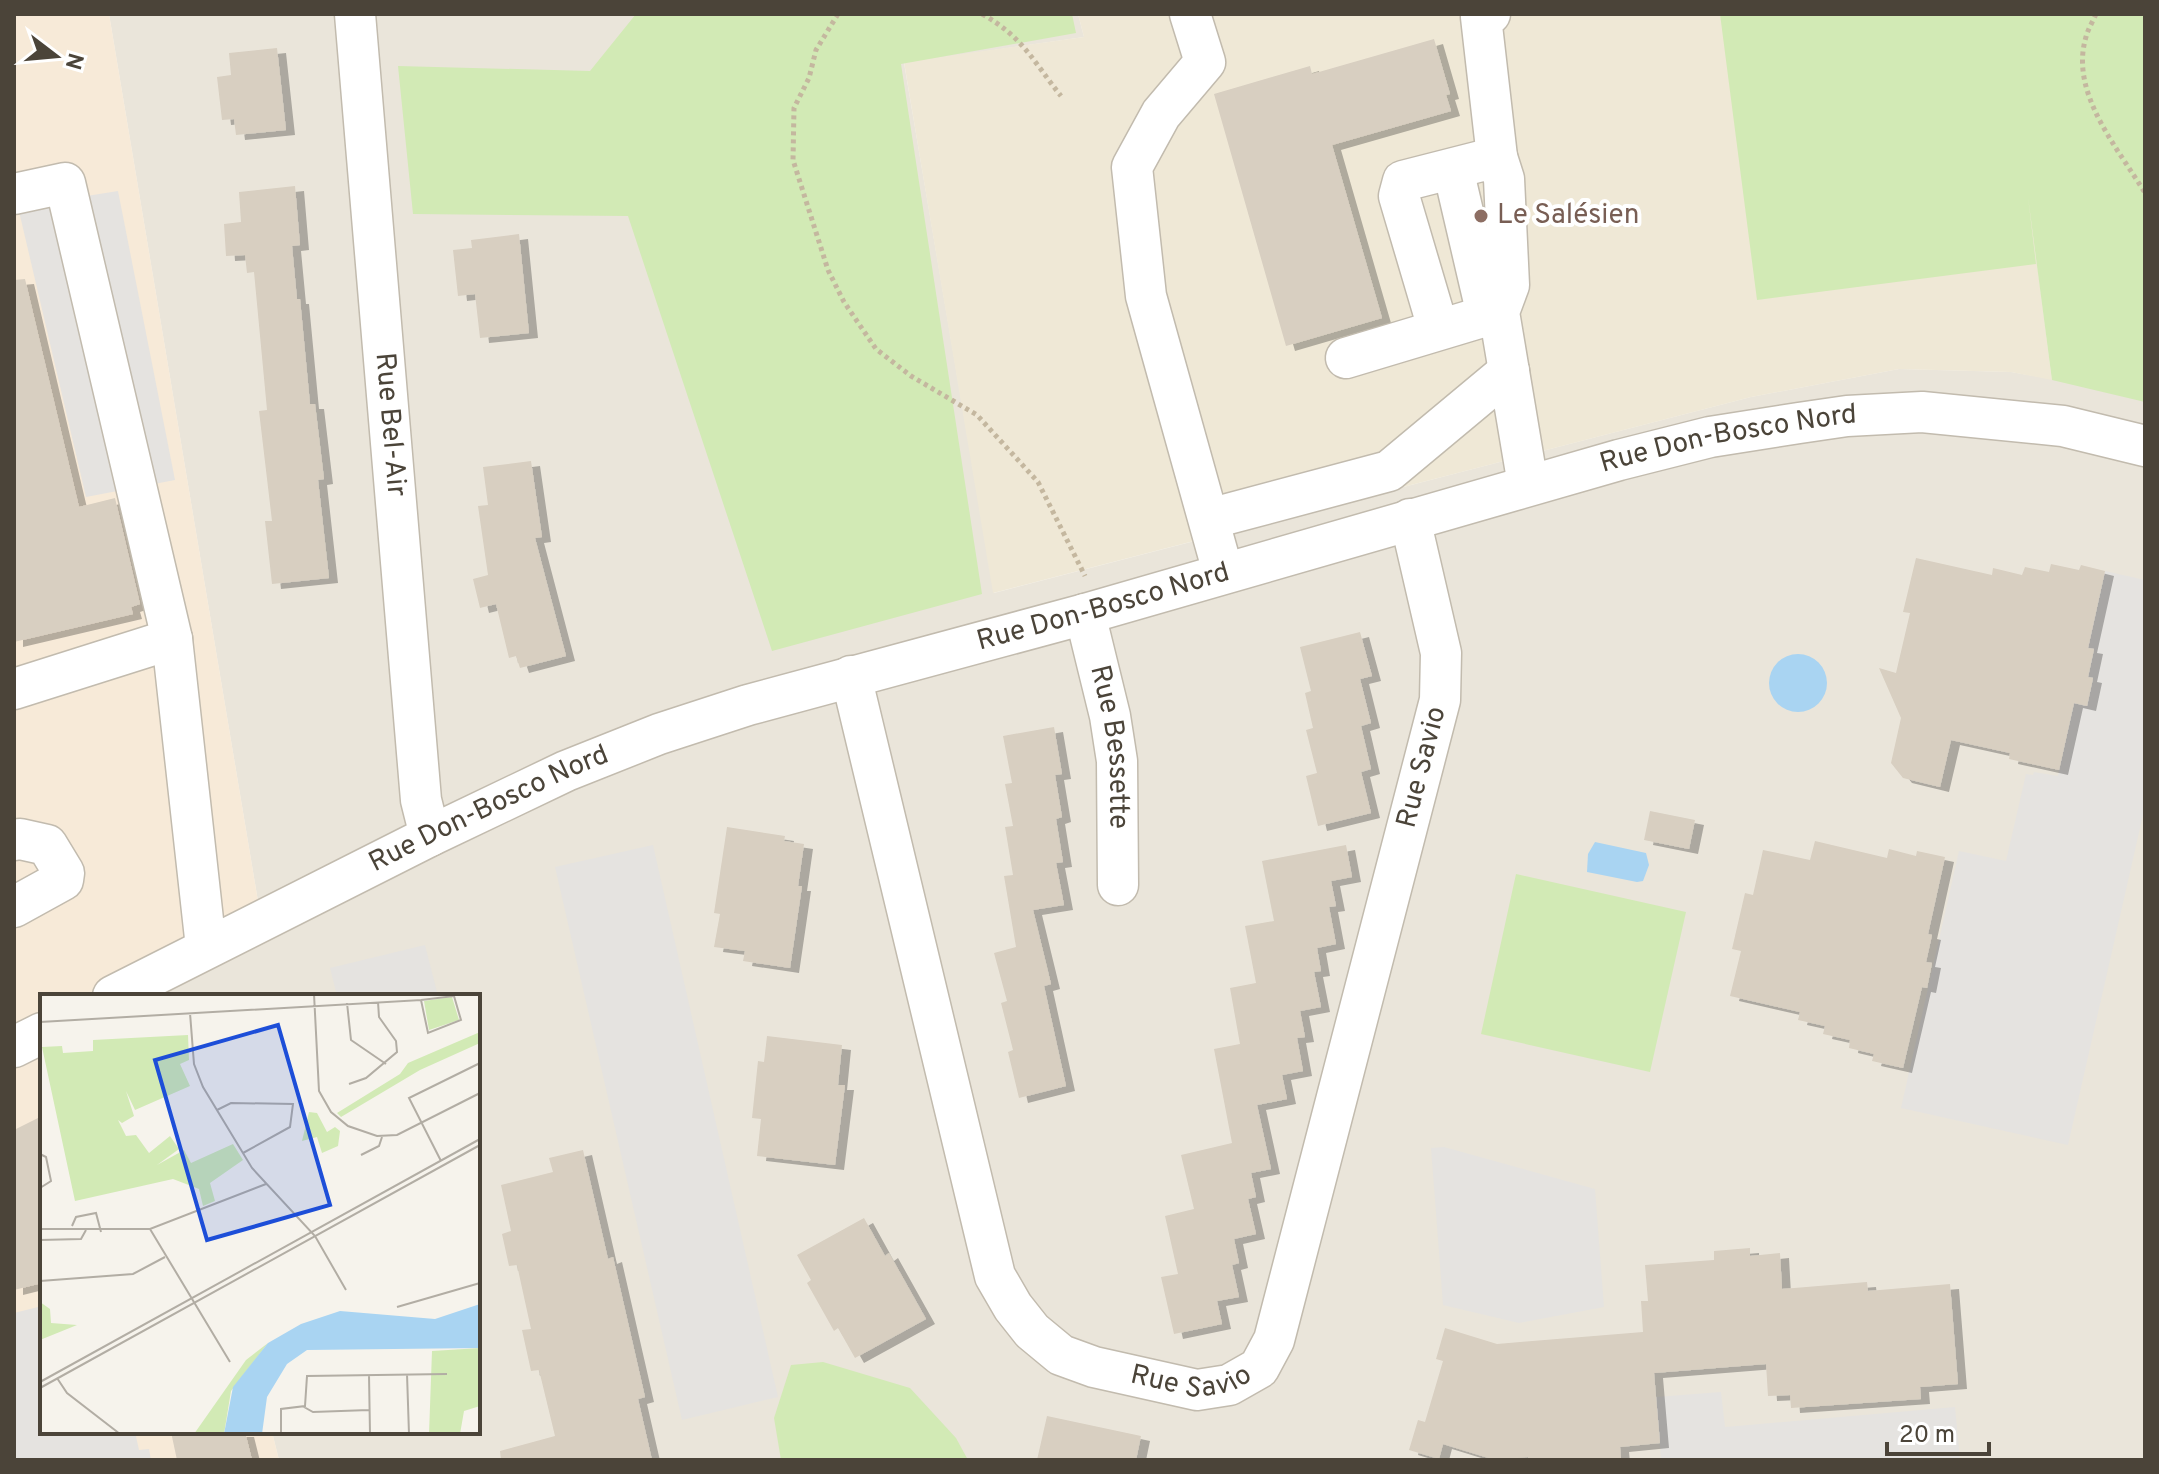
<svg xmlns="http://www.w3.org/2000/svg" width="2159" height="1474" viewBox="0 0 2159 1474" font-family="Overpass,sans-serif">
<style>
.residential{fill:#eae5da}
.commercial{fill:#f7ead8}
.education{fill:#efe8d6}
.green{fill:#d2eab5}
.parking{fill:#e5e3e0}
.water{fill:#a9d4f2}
.building{fill:#d8cfc1;filter:url(#shadow)}
.lines{fill:none;stroke-linecap:round;stroke-linejoin:round}
.minor-casing{stroke:#c2bbae;stroke-width:43}
.path{stroke:#c4b79f;stroke-width:5;stroke-dasharray:4 4;stroke-linecap:butt}
.minor{stroke:#fff;stroke-width:40}
.education-dot{fill:#8d6e63;stroke:#fff;stroke-width:3}
.labels{text-anchor:middle;dominant-baseline:central;stroke-width:8;stroke-linejoin:round;paint-order:stroke}
.education-label{font-size:28px;fill:#785e54;stroke:#fff;text-anchor:start}
.street-label{font-size:28px;fill:#4b4439;stroke:#fff}
.inset-road{fill:none;stroke:#b2ada4;stroke-width:2}
.view{fill:#1d4ed8;fill-opacity:0.15;stroke:#1d4ed8;stroke-width:4}
.inset-edge{fill:none;stroke:#4b4439;stroke-width:4}
</style>
<defs>
<filter id="shadow"><feDropShadow dx="9" dy="5" stdDeviation="0" flood-color="#0004"/></filter>
</defs>
<rect width="100%" height="100%" fill="#f6f3ec"/>
<path class="residential" d="M109 14H1078L1084 37 904 63 994 593 1751 397 1899 369 2011 372 2052 379 2005 14H2145V1460H279L272 1432H478V996H169L162 970 261 919Z"/>
<path class="commercial" d="M14 14H109L261 919 163 970 169 996H42V1432H272L279 1460H14Z"/>
<path class="education" d="M1078 14H2005L2052 380 2011 372 1899 369 1751 397 993 593 904 62 1084 37Z"/>
<g class="green">
<path d="M636 14H1072L1076 33 901 64 982 594 772 651 628 216 413 214 398 66 590 71Z"/>
<path d="M1720 14H2145V402L2052 380 2028 197 2036 264 1757 300Z"/>
<path d="M1516 874 1686 912 1650 1072 1481 1034Z"/>
<path d="M823 1362 910 1388 956 1438 968 1460H781L774 1418 791 1365Z"/>
</g>
<g class="parking">
<path d="M118 191 175 480 86 497 18 207Z"/>
<path d="M2105 571 2145 580V806L2068 1145 1901 1108 1959 851 2006 861 2026 774 2033 775 2034 772 2058 776 2074 703 2087 706 2093 679 2088 677 2094 650 2088 648Z"/>
<path d="M653 845 778 1397 682 1420 555 867Z"/>
<path d="M425 945 438 996H337L330 968Z"/>
<path d="M1444 1147 1595 1189 1604 1307 1519 1323 1443 1305 1431 1148Z"/>
<path d="M42 1306V1432H135L139 1450 149 1449 151 1460H14V1313Z"/>
<path d="M1721 1392 1725 1427 1955 1407 1960 1460H1661L1656 1397Z"/>
</g>
<g class="water">
<circle cx="1798" cy="683" r="29"/>
<path d="M1595 842 1646 853 1649 865 1643 881 1637 882 1587 872 1588 854Z"/>
</g>
<g class="building">
<path d="M1434 39 1450 94 1446 95 1451 111 1332 145 1382 318 1286 346 1214 94 1310 66 1312 74Z"/>
<path d="M277 48 286 130 236 135 234 119 222 120 217 77 231 75 229 53Z"/>
<path d="M295 186 300 245 292 246 297 299H300L310 404H315L324 479 318 480 329 578 272 584 265 521H272L259 411 267 410 254 272 247 273 245 255 226 256 224 224 241 222 239 192Z"/>
<path d="M519 234 529 333 480 338 475 294 458 296 453 250 472 248 471 240Z"/>
<path d="M25 279 79 507 115 498 140 604 131 607 133 614 14 642V280Z"/>
<path d="M531 461 542 537 535 538 566 656 520 668 516 656 509 658 496 604 480 608 473 579 488 575 478 506 488 505 483 467Z"/>
<path d="M1916 558 1992 575 1993 568 2022 575 2025 567 2049 572 2051 564 2079 570 2081 565 2105 571 2088 648 2094 649 2088 677 2093 678 2087 706 2074 703 2059 770 2009 759 2010 753 1951 740 1940 787 1903 778 1891 763 1901 718 1879 668 1896 673 1910 613 1903 612Z"/>
<path d="M1360 632 1372 676 1360 679 1371 723 1361 726 1371 769 1361 772 1371 813 1318 826 1306 776 1317 773 1306 730 1313 728 1305 693 1311 691 1300 647Z"/>
<path d="M1054 727 1062 774 1055 775 1062 817 1056 819 1063 862 1056 863 1064 905 1033 910 1051 984 1044 986 1066 1086 1019 1098 1008 1052 1013 1050 1001 1003 1007 1001 994 953 1016 947 1004 876 1013 875 1005 827 1013 826 1005 784 1012 783 1003 736Z"/>
<path d="M1650 811 1695 820 1689 849 1644 840Z"/>
<path d="M727 827 785 836 784 841 804 844 798 886H802L790 968 743 961 745 951 714 947 720 914 714 913Z"/>
<path d="M1815 841 1887 858 1889 849 1916 856 1917 851 1945 857 1928 934 1932 935 1926 962 1932 963 1927 988 1922 987 1903 1068 1872 1061 1874 1054 1849 1048 1850 1040 1823 1034 1825 1026 1798 1020 1800 1012 1730 996 1741 951 1732 949 1745 893 1753 895 1763 850 1810 860Z"/>
<path d="M1346 845 1352 877 1331 881 1336 906 1329 907 1336 944 1317 948 1321 971 1314 972 1321 1007 1300 1011 1305 1037 1297 1038 1303 1071 1282 1075 1287 1099 1257 1105 1271 1169 1251 1173 1256 1197 1248 1199 1256 1234 1234 1239 1239 1263 1232 1265 1239 1297 1217 1301 1222 1324 1174 1334 1161 1277 1178 1274 1165 1216 1194 1209 1181 1155 1232 1143 1214 1049 1240 1044 1230 988 1256 983 1245 926 1274 921 1262 861Z"/>
<path d="M767 1036 842 1045 838 1085H845L835 1165 757 1156 761 1119 752 1118 758 1061 764 1062Z"/>
<path d="M42 1116V1283L14 1290V1130Z"/>
<path d="M583 1150 608 1259 613 1257 645 1397 638 1399 652 1460H501L500 1451 555 1436 539 1370 531 1371 522 1330 531 1329 517 1265 509 1266 502 1234 511 1231 501 1185 553 1172 549 1158Z"/>
<path d="M864 1218 885 1256 889 1253 926 1319 855 1358 838 1328 834 1331 807 1283 811 1280 797 1255Z"/>
<path d="M1750 1248V1256L1780 1253 1782 1289 1867 1282 1868 1291 1950 1284 1958 1384 1920 1387 1921 1399 1791 1408 1790 1395 1768 1396 1766 1364 1654 1373 1660 1443 1620 1447 1621 1458 1528 1460V1457L1495 1460 1443 1444 1439 1459 1409 1450 1418 1420 1425 1422 1443 1361 1436 1359 1445 1328 1497 1344 1643 1332 1641 1301H1648L1645 1265 1714 1260V1251Z"/>
<path d="M1047 1416 1141 1436 1136 1460H1037Z"/>
<path d="M171 1432H245L252 1460H177Z"/>
</g>
<g class="lines">
<defs>
<g id="minor">
<path id="s1" d="M355 14 421 800 430 836"/>
<path d="M1190 14 1205 62 1161 114 1132 167 1146 296 1223 572"/>
<path d="M1490 14 1481 17 1497 157"/>
<path d="M1453 169 1487 315"/>
<path d="M14 194 65 183 172 639 206 947"/>
<path d="M1438 328 1399 196 1403 181 1497 157 1504 179 1509 285 1499 312 1528 485"/>
<path d="M1346 358 1499 312"/>
<path d="M1209 519 1389 471 1509 371"/>
<path id="s2" d="M1085 614 1110 716 1117 761 1118 885"/>
<path id="s3" d="M851 676 995 1276 1013 1307 1032 1331 1061 1355 1094 1367 1197 1390 1229 1385 1259 1368 1274 1340 1440 700 1441 653 1410 519"/>
<path d="M14 689 172 639"/>
<path d="M14 840 20 839 47 845 64 873 63 880 14 907"/>
<path id="s4" d="M113 996 430 836 566 771 659 734 748 705 1085 614 1619 460 1710 437 1799 423 1847 416 1922 412 2063 426 2145 446"/>
<path d="M14 1047 42 1033"/>
</g>
</defs>
<use href="#minor" class="minor-casing"/>
<g class="path">
<path d="M838 14 816 50 809 78 794 108 793 160 828 270 844 302 876 349 911 376 977 415 1038 482 1085 576"/>
<path d="M982 14C1023 37 1033 61 1061 96"/>
<path d="M2096 14C2093 21 2088 29 2086 37 2069 93 2118 148 2145 193"/>
</g>
<use href="#minor" class="minor"/>
</g>
<circle class="education-dot" cx="1481" cy="216" r="8"/>
<g class="labels">
<g class="education-label">
<text x="1497" y="216">Le Salésien</text>
</g>
<g class="street-label">
<text stroke="none"><textPath href="#s1" startOffset="412">Rue Bel-Air</textPath></text>
<text stroke="none"><textPath href="#s4" startOffset="1716">Rue Don-Bosco Nord</textPath></text>
<text stroke="none"><textPath href="#s4" startOffset="1068">Rue Don-Bosco Nord</textPath></text>
<text stroke="none"><textPath href="#s2" startOffset="136">Rue Bessette</textPath></text>
<text stroke="none"><textPath href="#s3" startOffset="1552">Rue Savio</textPath></text>
<text stroke="none"><textPath href="#s4" startOffset="420">Rue Don-Bosco Nord</textPath></text>
<text stroke="none"><textPath href="#s3" startOffset="856">Rue Savio</textPath></text>
</g>
</g>
<g transform="translate(40 994)">
<rect width="440" height="440" fill="#f6f3ec"/>
<path d="M412 3 419 26 389 36 384 7ZM440 38V49L380 76 301 123 297 119 360 80 368 69ZM148 41 149 66 140 70 150 92 95 116 86 97 94 122 82 129 78 126 86 142 96 141 109 159 130 142 139 155 117 171 144 156 151 169 193 150 203 166 170 189 175 207 163 212 159 195 133 185 35 207 2 53 22 52 23 59 53 57V46ZM269 118 277 119 287 138 295 133 300 137 298 152 282 159 277 143 262 147ZM0 308 10 315 11 329 37 331 0 346ZM228 349 191 397 184 440H154L206 366ZM440 354V412L424 417 420 440H389L392 357Z" fill="#d2eab5"/>
<path d="M440 310V354L267 356 247 370 227 403 222 440H184L193 393 228 349 261 330 300 317 395 325Z" fill="#a9d4f2"/>
<path class="inset-road" d="M274 0 279 97 291 118 308 132 337 142 357 141 440 99M307 9 311 46 346 70M150 19 154 70 163 93 212 174 275 242 306 296M0 28 381 6 388 39 421 26 414 2 381 6M309 90 326 84 357 58 356 47 339 23 338 8M177 116 191 109 253 110 250 133 203 159M0 160 6 163 11 187 0 194M321 161 339 152 342 143M401 167 369 104 440 69M32 232 36 223 56 219 61 238M0 235H110L226 190M110 235 190 368M0 246 41 245 46 236M0 287 93 280 125 263M357 313 440 289M367 380 369 440M329 381 330 440M17 384 27 399 80 440M0 388 440 145M0 394 440 151M264 413 273 418 329 416M241 440V415L265 412 267 382 407 380"/>
<path class="view" d="M238 31 290 211 167 246 115 66Z"/>
<rect width="440" height="440" class="inset-edge"/>
</g>
<rect width="2159" height="1474" fill="none" stroke="#4b4439" stroke-width="32"/>
<g transform="translate(56 56) rotate(106)" stroke="#ffffff" stroke-width="6" paint-order="stroke">
<path d="M0-6L14 30L0 20L-14 30Z" fill="#4b4439"/>
<text y="-12" font-size="22" font-weight="bold" text-anchor="middle" fill="#4b4439">N</text>
</g>
<path d="M1887 1442v12h102v-12" fill="none" stroke="#4b4439" stroke-width="4"/>
<text x="1899" y="1442" font-size="24" fill="#4b4439" stroke="#ffffff" stroke-width="6" paint-order="stroke">20 m</text>
</svg>
